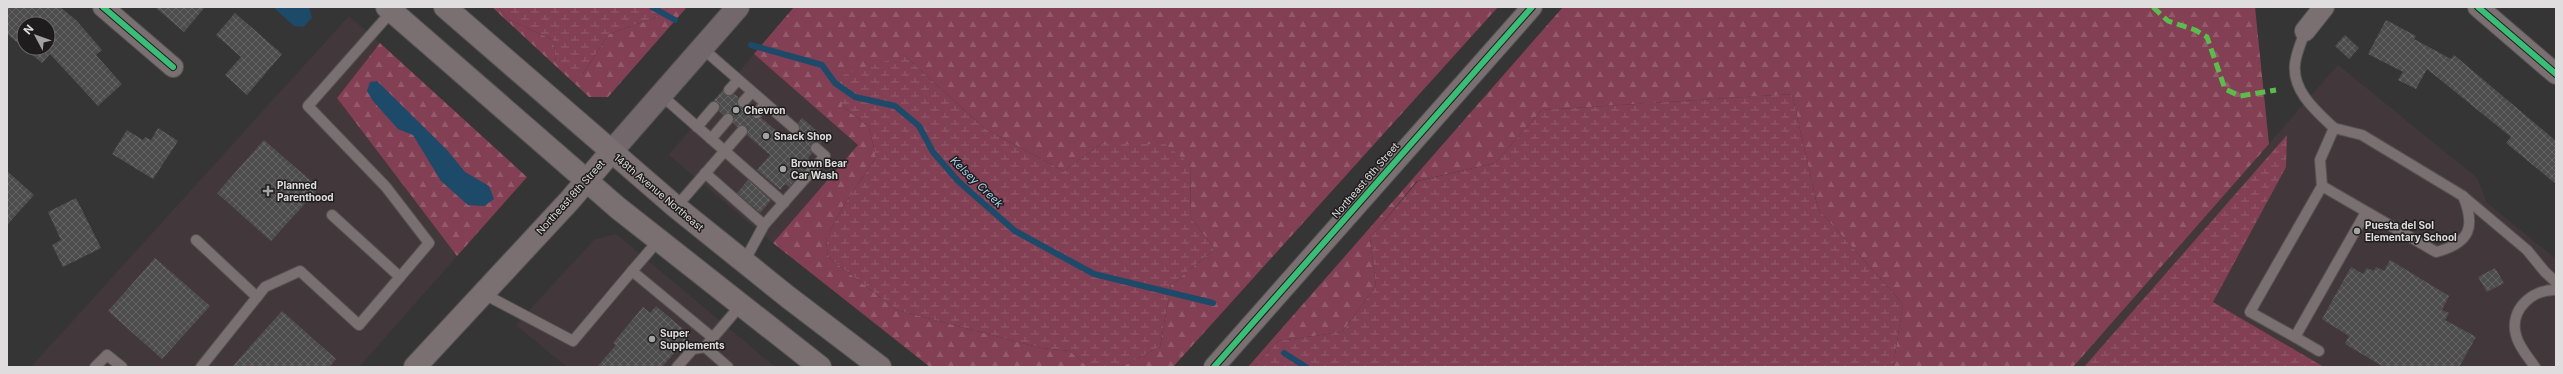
<svg xmlns="http://www.w3.org/2000/svg" width="2563" height="374" viewBox="0 0 2563 374" font-family="Inter,sans-serif">
<style>
.built{fill:#42383b}
.forest{fill:url(#forest-firs)}
.wetland{fill:url(#wetland-marsh)}
.water{fill:#1c4a68}
.lines{fill:none;stroke-linecap:round;stroke-linejoin:round}
.stream{stroke:#1c4a68;stroke-width:6}
.building{fill:url(#building-cross-hatch);fill-rule:evenodd}
.lane-casing{stroke:#555353;stroke-width:12}
.street-casing{stroke:#555353;stroke-width:22}
.secondary-casing{stroke:#555353;stroke-width:24}
.primary-casing{stroke:#555353;stroke-width:24}
.lane{stroke:#7b7071;stroke-width:10}
.street{stroke:#7b7071;stroke-width:20}
.secondary{stroke:#72686b;stroke-width:22}
.primary{stroke:#7a7071;stroke-width:22}
.quiet{stroke:#5cbc4b;stroke-width:5;stroke-dasharray:10 5;stroke-linecap:butt}
.cycleway-casing{stroke:#1e1c1c;stroke-width:8}
.cycleway{stroke:#3abd76;stroke-width:6}
.poi-dot{fill:#a4a2a3;stroke:#1e1c1c;stroke-width:1.5}
.labels{text-anchor:middle;dominant-baseline:central;stroke-width:3;stroke-linejoin:round;paint-order:stroke}
.poi-label{font-size:10px;font-weight:bold;fill:#e0ddde;stroke:#1e1c1c;text-anchor:start}
.street-label{font-size:10px;fill:#e0ddde;stroke:#1e1c1c}
.water-label{font-size:11px;font-style:italic;fill:#a8d2f2;stroke:#1e1c1c}
</style>
<defs>
<pattern id="forest-firs" width="22" height="20" patternUnits="userSpaceOnUse"><rect width="22" height="20" fill="#833f54"/><path d="M5 1l3.5 6h-7zM16 11l3.5 6h-7z" fill="#945a6c"/></pattern>
<pattern id="wetland-marsh" width="20" height="14" patternUnits="userSpaceOnUse"><rect width="20" height="14" fill="#833f54"/><path d="M1 5h8M5 5V1M11 12h8M15 12V8" fill="none" stroke="#945a6c"/></pattern>
<pattern id="building-cross-hatch" width="8" height="8" patternUnits="userSpaceOnUse"><rect width="8" height="8" fill="#4e4d4e"/><path d="M0 0l8 8M0 8l8-8" fill="none" stroke="#676667"/></pattern>
</defs>
<rect width="100%" height="100%" fill="#363535"/>
<g class="built">
<path d="M349 16 380 43 337 98 457 256 359 367H31Z"/>
<path d="M754 54 859 145 773 243 669 155Z"/>
<path d="M2338 65 2477 178 2487 203 2556 259V367H2073Z"/>
<path d="M616 234 775 367H567L516 325 594 240Z"/>
</g>
<g class="forest">
<path d="M492 7H498L510 20 553 40 556 63 582 75 609 34 654 18 669 7H687L608 97H589Z"/>
<path d="M794 7H1498L1173 367H1121L1160 347 1171 285 1215 249 1191 218 1190 164 1101 144 1064 171 984 128 904 55 842 106 869 127 876 157 842 208 826 239 828 257 897 310 1041 348 1070 351 1088 367H930L773 243 858 145 754 54Z"/>
<path d="M1563 7H2255L2269 144 2073 367H1893L1903 304 1818 209 1792 94 1542 110 1495 163 1417 181 1370 238 1376 286 1342 332 1278 341 1254 367H1248Z"/>
<path d="M380 43 527 177 457 256 337 98Z"/>
</g>
<g class="wetland">
<path d="M498 7H669L654 18 609 34 582 75 570 76 556 63 553 40 510 20Z"/>
<path d="M904 55 984 128 1064 171 1101 144H1165L1190 164 1191 218 1215 249 1171 285 1160 347 1121 367H1088L1070 351 1041 348 897 310 828 257 826 239 842 208 876 157 869 127 842 106 843 75Z"/>
<path d="M1792 94 1818 209 1903 304 1893 367H1254L1278 341 1342 332 1376 286 1370 238 1418 181 1495 163 1542 110Z"/>
<path d="M2287 135 2286 167 2213 302 2324 367H2084Z"/>
</g>
<g class="water">
<path d="M273 7H309L312 18 303 27 294 26Z"/>
<path d="M377 81 447 150 465 172 489 186 494 199 484 206 468 205 441 181 413 135 398 129 373 101 367 91 370 82Z"/>
</g>
<g class="lines">
<g class="stream">
<path d="M652 7 675 20"/>
<path d="M751 45 822 65 835 83 855 97 895 106 919 126 933 152 958 181 1015 231 1094 274 1213 303"/>
<path d="M1284 353 1306 367"/>
</g>
</g>
<g class="building">
<path d="M7 7H60L77 21 102 50 96 55 122 84 98 106 50 54 42 63 7 34ZM24 24H48V48H24Z"/>
<path d="M155 7H205L184 32Z"/>
<path d="M235 13 282 54 247 95 225 75 241 57 216 35Z"/>
<path d="M2386 20 2416 36 2414 39 2451 59 2454 55 2556 141V184L2506 143 2511 137 2427 69 2416 89 2398 80 2403 72 2368 54Z"/>
<path d="M2345 35 2359 48 2349 59 2335 46Z"/>
<path d="M723 90 727 96 734 94 738 97 737 104 739 107 745 108 748 106 752 109 753 118H761L785 138 790 133 796 134 799 132 798 123 802 118 825 138 820 143 814 142 811 144 812 153 808 158 812 161 789 187 785 184 780 190 757 170 770 155 747 135 748 129 746 126 737 127 733 123 734 117 732 114 723 115 719 111 720 104 713 101Z"/>
<path d="M158 128 178 141 153 179 112 154 127 130 143 140 145 137 151 140Z"/>
<path d="M264 140 319 188 271 241 217 193Z"/>
<path d="M7 171 34 195 7 225Z"/>
<path d="M748 180 771 200 760 213 737 193Z"/>
<path d="M76 198 101 248 63 267 52 245 61 240 48 212Z"/>
<path d="M155 258 210 306 162 359 108 311Z"/>
<path d="M2390 260 2449 296 2442 310 2449 313 2445 320 2476 337 2459 367H2384L2345 344 2349 336 2322 319 2351 267 2363 274 2367 268 2374 271 2376 267 2384 271Z"/>
<path d="M2495 268 2504 283 2487 292 2478 277Z"/>
<path d="M656 306 690 335 662 367H597L616 345 613 343 643 307 650 313Z"/>
<path d="M282 311 336 359 329 367H232Z"/>
</g>
<g class="lines">
<defs>
<g id="lane">
<path d="M2305 31C2302 41 2296 53 2295 64 2292 91 2316 111 2334 128L2320 160 2322 186 2250 312 2295 337 2366 212"/>
<path d="M702 48 794 128"/>
<path d="M729 90 738 80"/>
<path d="M661 95 784 203"/>
<path d="M743 102 752 92"/>
<path d="M757 113 765 104"/>
<path d="M697 127 714 107"/>
<path d="M711 139 728 119"/>
<path d="M705 173 764 225"/>
<path d="M2322 186 2436 252C2470 243 2476 227 2463 196L2362 135 2334 128"/>
<path d="M2464 197 2527 250 2545 272 2556 282"/>
<path d="M676 207 742 131"/>
<path d="M332 215 400 277"/>
<path d="M196 240 257 297"/>
<path d="M744 262 764 225 825 156 816 148"/>
<path d="M632 271 658 241"/>
<path d="M482 293 573 341 632 271 713 338"/>
<path d="M2295 337 2319 351"/>
<path d="M95 367 107 355 122 367"/>
<path d="M201 367 265 287 300 271 359 325 429 243 386 187 308 106 392 11"/>
<path d="M677 367 693 349 705 347"/>
<path d="M728 367 705 347 740 306"/>
<path d="M2535 367C2529 358 2518 346 2516 335 2509 310 2532 289 2556 290"/>
</g>
<g id="street">
<path d="M103 7 173 67"/>
<path d="M2478 7 2556 74"/>
<path d="M2305 31 2324 7"/>
<path d="M1214 367 1532 7"/>
</g>
<path id="secondary" d="M611 152 738 7"/>
<g id="primary">
<path d="M387 7 618 208 820 367"/>
<path d="M445 7 676 207 788 297 880 367"/>
<path d="M415 367 570 200 611 152"/>
</g>
</defs>
<use href="#lane" class="lane-casing"/>
<use href="#street" class="street-casing"/>
<use href="#secondary" class="secondary-casing"/>
<use href="#primary" class="primary-casing"/>
<use href="#lane" class="lane"/>
<use href="#street" class="street"/>
<use href="#secondary" class="secondary"/>
<use href="#primary" class="primary"/>
<path class="quiet" d="M2153 7 2168 21 2195 30 2207 37 2225 89 2240 96 2276 90"/>
<defs>
<g id="cycleway">
<path d="M103 7 173 67"/>
<path d="M2478 7 2556 74"/>
<path d="M1214 367 1532 7"/>
</g>
</defs>
<use href="#cycleway" class="cycleway-casing"/>
<use href="#cycleway" class="cycleway"/>
</g>
<g class="poi-dot">
<circle cx="736" cy="110" r="4"/>
<circle cx="766" cy="136" r="4"/>
<circle cx="783" cy="169" r="4"/>
<path d="M266 185h4v4h4v4h-4v4h-4v-4h-4v-4h4z"/>
<circle cx="2357" cy="231" r="4"/>
<circle cx="652" cy="339" r="4"/>
</g>
<g class="labels">
<g class="poi-label">
<text x="744" y="110">Chevron</text>
<text x="774" y="136">Snack Shop</text>
<text x="791" y="163">Brown Bear<tspan x="791" dy="12">Car Wash</tspan></text>
<text x="277" y="185">Planned<tspan x="277" dy="12">Parenthood</tspan></text>
<text x="2365" y="225">Puesta del Sol<tspan x="2365" dy="12">Elementary School</tspan></text>
<text x="660" y="333">Super<tspan x="660" dy="12">Supplements</tspan></text>
</g>
<g class="street-label">
<text transform="translate(1365 180) rotate(-49)">Northeast 6th Street</text>
<text transform="translate(659 192) rotate(40)">148th Avenue Northeast</text>
<text transform="translate(570 197) rotate(-48)">Northeast 8th Street</text>
</g>
<g class="water-label">
<text transform="translate(977 182) rotate(44)">Kelsey Creek</text>
</g>
</g>
<rect width="2563" height="374" fill="none" stroke="#e0ddde" stroke-width="16"/>
<g transform="translate(36 36) rotate(311)"><circle r="19" fill="#1e1c1c" stroke="#6c696a"/>
<path d="M0-3L7 15L0 10L-7 15Z" fill="#a4a2a3"/>
<text y="-6" font-size="11" font-weight="bold" text-anchor="middle" fill="#e0ddde">N</text>
</g>
</svg>
